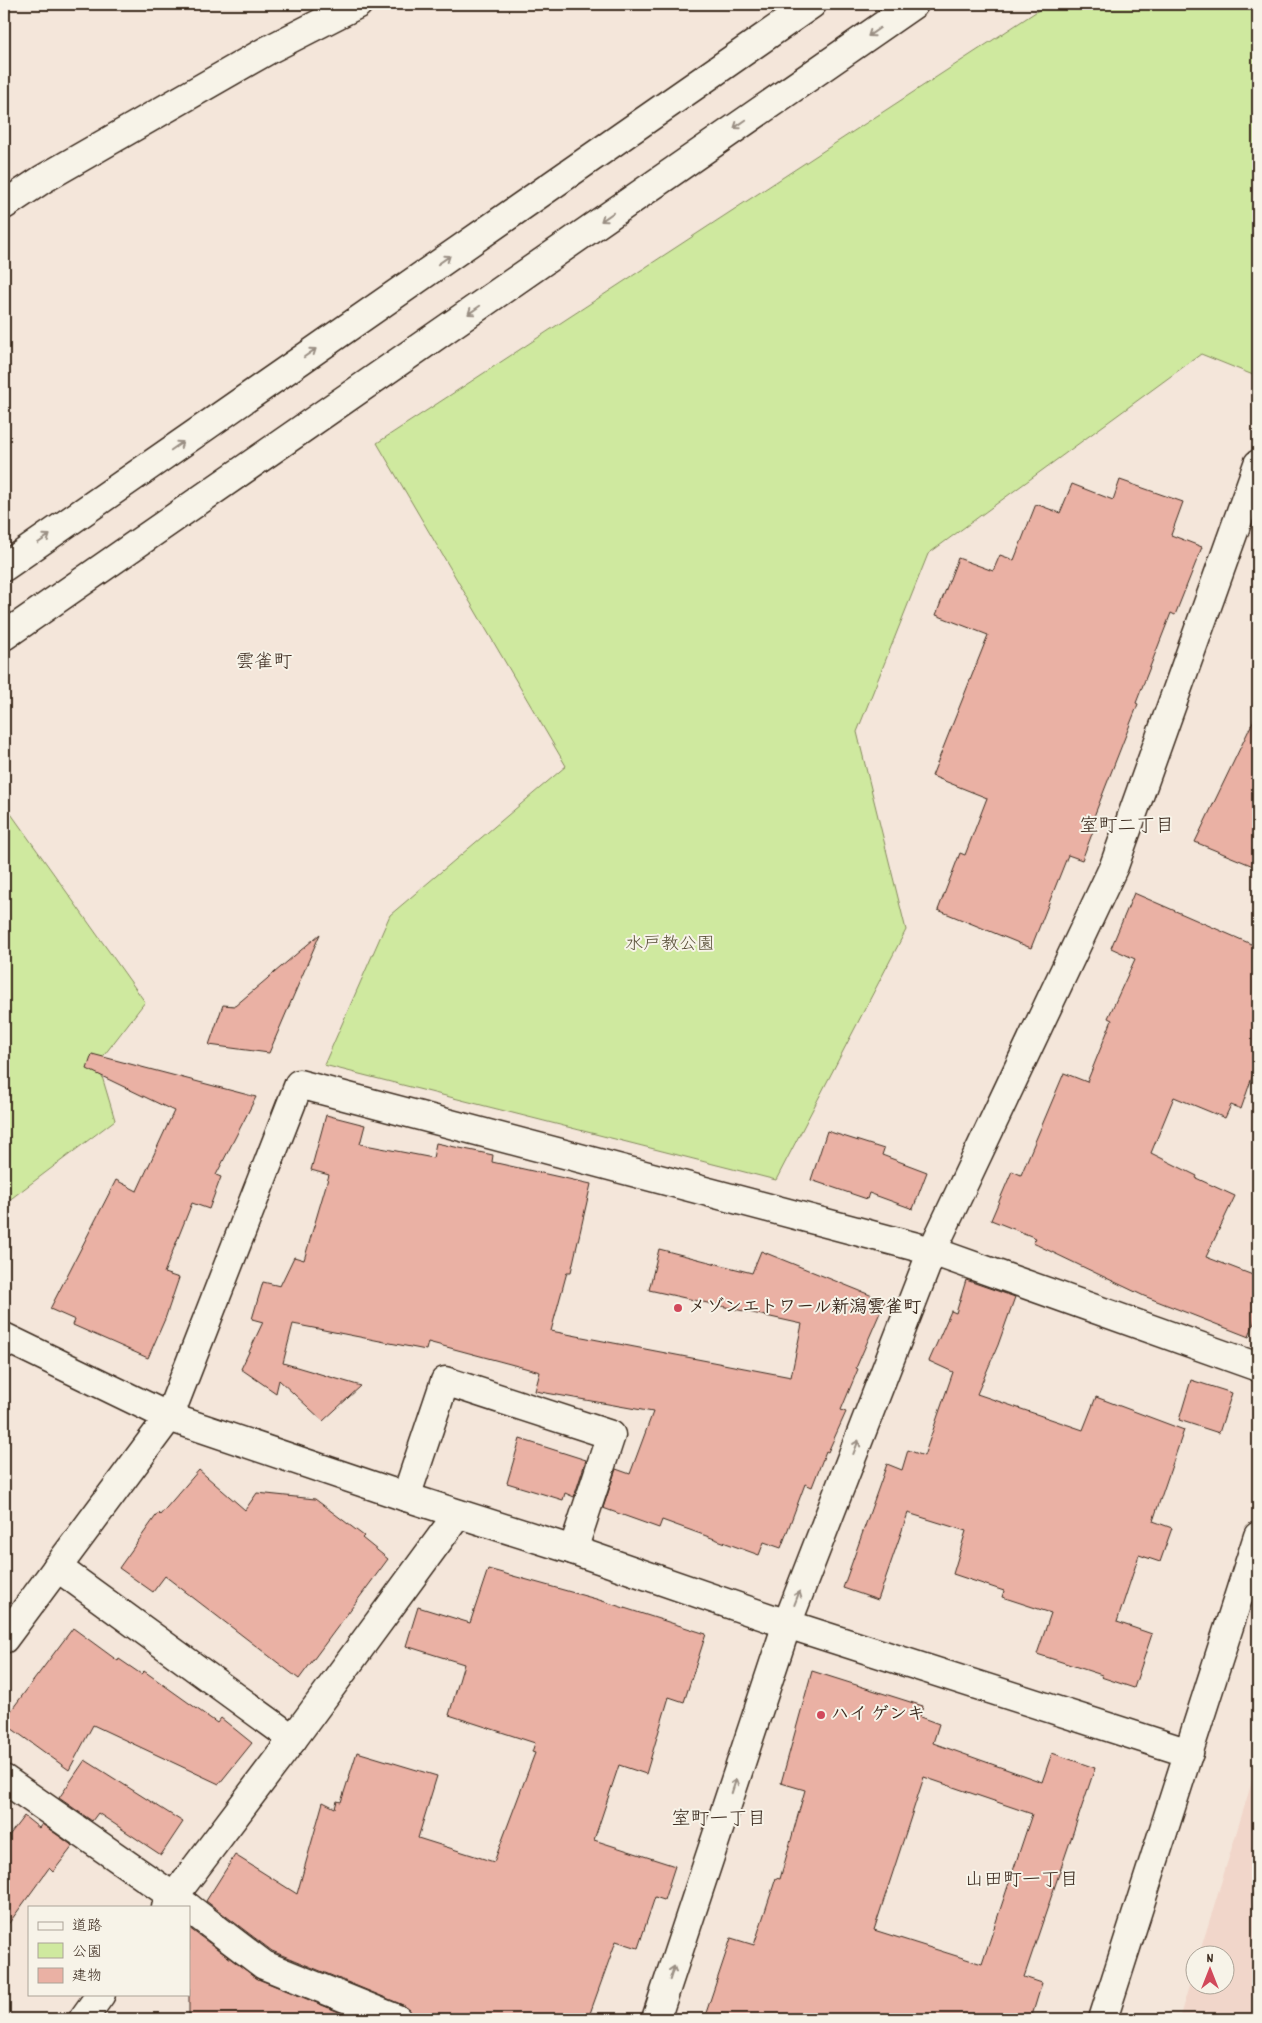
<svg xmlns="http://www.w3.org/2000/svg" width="1262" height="2023" viewBox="0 0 1262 2023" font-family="Dekko,'Klee One',sans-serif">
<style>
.built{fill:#f1d6ca}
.green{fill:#cfe99f;stroke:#858a5e}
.building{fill:#eab1a4;stroke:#3b2a1e;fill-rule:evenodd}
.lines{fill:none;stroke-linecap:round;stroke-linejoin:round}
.minor-casing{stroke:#3b2a1e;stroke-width:31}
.tertiary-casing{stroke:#3b2a1e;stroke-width:31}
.minor{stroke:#f7f3e8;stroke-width:28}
.tertiary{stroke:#f7f3e8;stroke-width:28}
.oneway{stroke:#998e83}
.poi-dot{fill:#d1495b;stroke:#f7f3e8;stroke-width:2}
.labels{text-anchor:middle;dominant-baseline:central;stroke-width:4;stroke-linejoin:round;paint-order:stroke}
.park-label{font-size:18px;fill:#595038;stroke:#f7f3e8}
.poi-label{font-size:18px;font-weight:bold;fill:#3b2a1e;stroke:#f7f3e8;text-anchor:start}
.neighbourhood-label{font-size:19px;fill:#3b2a1e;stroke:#f7f3e8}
</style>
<rect width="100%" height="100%" fill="#f4e6da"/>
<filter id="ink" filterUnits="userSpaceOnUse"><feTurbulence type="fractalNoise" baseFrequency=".02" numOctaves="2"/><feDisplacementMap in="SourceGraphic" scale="10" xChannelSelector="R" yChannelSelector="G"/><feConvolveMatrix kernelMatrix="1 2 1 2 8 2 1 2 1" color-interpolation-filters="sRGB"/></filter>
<g filter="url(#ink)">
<path class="built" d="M1258 1762V2019H1179L1194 1970V1986H1224V1956L1199 1955Z"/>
<g class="green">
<path d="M1048 4H1258V377L1201 354 928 554 857 732 906 930 776 1180 324 1065 390 915 566 766 377 443Z"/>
<path d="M4 804 145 1002 98 1063 115 1120 4 1204Z"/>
</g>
<g class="building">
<path d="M1120 480 1183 502 1171 535 1202 547 1175 615 1171 613 1136 703 1138 704 1091 824 1095 826 1082 860 1068 855 1031 948 938 910 960 853 965 855 987 798 932 776 988 635 936 615 958 558 993 571 1000 555 1014 560 1036 504 1060 513 1072 484 1113 500Z"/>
<path d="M1258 711V868L1195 842Z"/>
<path d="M1134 893 1258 947V1060L1241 1109 1231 1105 1225 1118 1174 1097 1151 1153 1197 1176 1196 1178 1235 1196 1206 1257 1258 1277V1312L1249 1337 1144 1296 1033 1243 1036 1238 991 1220 1012 1171 1021 1175 1064 1073 1087 1082 1112 1020 1108 1018 1135 959 1111 948Z"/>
<path d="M320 934 269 1053 209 1045 223 1005 235 1006Z"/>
<path d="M92 1054 256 1097 216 1175 221 1177 209 1209 192 1203 164 1273 179 1278 165 1319 148 1358 73 1325 75 1320 50 1309 116 1180 137 1191 174 1111 87 1069Z"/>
<path d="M326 1115 365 1125 360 1144 433 1158 436 1143 493 1155 492 1162 591 1184 571 1272H567L551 1331 791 1377 802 1324 649 1290 659 1249 752 1273 761 1251 885 1301 856 1368 858 1369 841 1410 846 1412 828 1452 826 1451 812 1487 805 1484 781 1548 764 1542 759 1555 662 1520 659 1528 603 1508 616 1469 630 1474 653 1412 535 1391 540 1372 428 1342 426 1350 293 1324 283 1363 361 1386 323 1421 279 1380 276 1393 241 1369 263 1322 252 1319 263 1282 280 1286 294 1257 304 1260 329 1175 311 1170Z"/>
<path d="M827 1131 884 1149 882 1155 927 1172 913 1209 869 1193 867 1199 811 1180Z"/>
<path d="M966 1280 1015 1297 998 1345 977 1394 1083 1430 1096 1397 1184 1430 1153 1521 1172 1528 1160 1562 1139 1555 1117 1622 1152 1634 1134 1688 1101 1677 1102 1675 1037 1654 1051 1613 1002 1597 1004 1591 953 1574 966 1531 908 1513 878 1600 843 1588 887 1464 902 1470 908 1450 924 1456 953 1372 929 1361 951 1311 956 1313Z"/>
<path d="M1191 1380 1232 1393 1219 1433 1179 1420Z"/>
<path d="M520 1439 586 1460 574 1497 565 1493 563 1500 507 1483Z"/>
<path d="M199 1470 245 1510 257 1493 315 1499 364 1536 362 1538 388 1559 299 1679 165 1576 153 1592 119 1568 158 1513 160 1515Z"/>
<path d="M488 1569 596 1599 706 1634 684 1702 669 1697 646 1774 619 1765 594 1840 675 1866 664 1900 655 1897 638 1948 616 1941 588 2019H412L410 2010 403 2005 272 1951 206 1901 235 1855 297 1894 323 1802 335 1808 337 1801 341 1802 357 1752 437 1776 418 1838 494 1862 535 1753 532 1752 535 1743 449 1715 464 1664 406 1646 418 1607 470 1623Z"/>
<path d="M73 1628 118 1661 119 1659 141 1674 144 1671 217 1723 221 1718 252 1743 219 1784 93 1725 69 1770 4 1723V1720Z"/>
<path d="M812 1671 923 1706 920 1717 939 1724 933 1743 1042 1782 1052 1753 1095 1768 1024 1977 1042 1983 1031 2019H704L731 1938 754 1945 776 1878 780 1879 805 1790 781 1783ZM924 1777 1032 1814 982 1964 874 1930Z"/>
<path d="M85 1760 183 1822 161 1855 98 1813 92 1821 59 1798Z"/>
<path d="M24 1816 39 1828 42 1824 73 1846 53 1872 49 1868 4 1930V1842Z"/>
<path d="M189 1928 258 1979 356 2019H189Z"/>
</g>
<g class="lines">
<defs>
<g id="minor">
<path d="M4 205 43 179 268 50 358 4"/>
<path d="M406 1497 445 1381 611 1435 573 1550"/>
<path d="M57 1567 293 1739"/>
<path d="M4 1779 188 1907"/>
<path d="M166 1907 293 1739 458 1514"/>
<path d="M189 1908 264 1965 397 2019"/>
<path d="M83 2019 101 1994"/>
<path d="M656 2019 787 1624 932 1251 1114 866 1258 464"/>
</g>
<g id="tertiary">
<path d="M4 567 812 4"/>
<path d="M4 636 914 4"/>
<path d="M4 1337 169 1417 406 1497 573 1550 787 1624 1189 1753"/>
<path d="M4 1639 169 1417 299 1084 932 1251 1258 1367"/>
<path d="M1103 2019 1258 1536"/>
</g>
</defs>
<use href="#minor" class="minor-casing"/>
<use href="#tertiary" class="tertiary-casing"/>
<use href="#minor" class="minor"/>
<use href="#tertiary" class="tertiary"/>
</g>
<defs><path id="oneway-shaft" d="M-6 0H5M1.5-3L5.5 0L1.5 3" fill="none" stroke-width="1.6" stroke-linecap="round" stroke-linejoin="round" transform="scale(1.25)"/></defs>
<g class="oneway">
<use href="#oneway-shaft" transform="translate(874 32) rotate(145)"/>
<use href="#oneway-shaft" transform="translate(740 124) rotate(145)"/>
<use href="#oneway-shaft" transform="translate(607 217) rotate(145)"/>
<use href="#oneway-shaft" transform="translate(444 260) rotate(-35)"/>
<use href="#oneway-shaft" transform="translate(474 310) rotate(145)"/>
<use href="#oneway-shaft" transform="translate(310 353) rotate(-35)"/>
<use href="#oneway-shaft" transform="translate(177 446) rotate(-35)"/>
<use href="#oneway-shaft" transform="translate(44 539) rotate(-35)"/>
<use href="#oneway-shaft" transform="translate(856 1447) rotate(-69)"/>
<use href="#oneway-shaft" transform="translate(797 1598) rotate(-69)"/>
<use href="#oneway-shaft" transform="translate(734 1786) rotate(-72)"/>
<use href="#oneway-shaft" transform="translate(672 1973) rotate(-72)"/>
</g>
</g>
<g class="poi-dot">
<circle cx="678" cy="1308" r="5"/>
<circle cx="821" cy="1715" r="5"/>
</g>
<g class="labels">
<g class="park-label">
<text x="670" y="945">水戸教公園</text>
</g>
<g class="poi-label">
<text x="688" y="1308">メゾンエトワール新潟雲雀町</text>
<text x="831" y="1715">ハイ ゲンキ</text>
</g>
<g class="neighbourhood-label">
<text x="264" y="663">雲雀町</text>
<text x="1127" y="827">室町二丁目</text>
<text x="719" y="1820">室町一丁目</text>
<text x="1022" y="1881">山田町一丁目</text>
</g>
</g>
<rect width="1262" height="2023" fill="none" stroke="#f7f3e8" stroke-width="20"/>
<rect x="10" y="10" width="1242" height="2003" fill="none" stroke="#3b2a1e" stroke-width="2" filter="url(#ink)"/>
<rect x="28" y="1906" width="162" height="90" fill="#f7f3e8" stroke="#aca397"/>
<rect x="38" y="1922" width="25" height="8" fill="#f7f3e8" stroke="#aca397"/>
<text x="72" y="1930" font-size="15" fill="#3b2a1e">道路</text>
<rect x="38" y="1943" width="25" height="15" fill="#cfe99f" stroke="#aca397"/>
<text x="72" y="1956" font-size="15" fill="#3b2a1e">公園</text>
<rect x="38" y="1968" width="25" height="15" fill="#eab1a4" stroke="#aca397"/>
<text x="72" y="1980" font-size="15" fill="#3b2a1e">建物</text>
<g transform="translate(1210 1970)"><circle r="24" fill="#f7f3e8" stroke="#aca397"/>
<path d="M0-4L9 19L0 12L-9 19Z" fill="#d1495b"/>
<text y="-8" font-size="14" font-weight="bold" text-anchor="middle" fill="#3b2a1e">N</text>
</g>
</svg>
